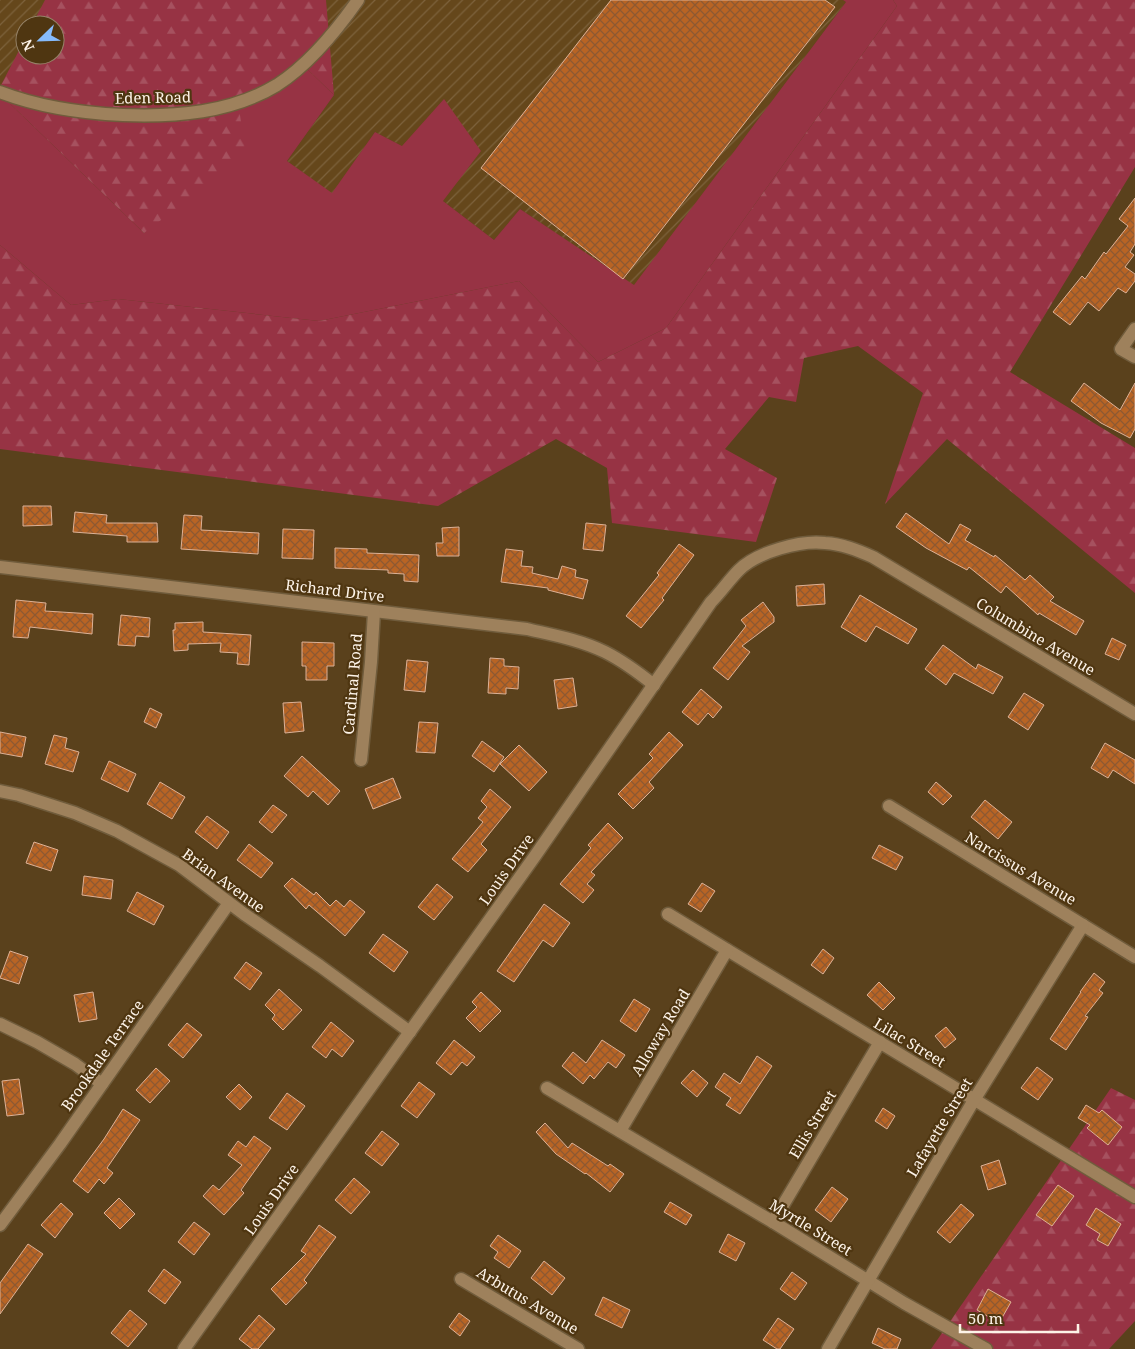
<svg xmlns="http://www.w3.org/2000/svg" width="1135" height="1349" viewBox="0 0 1135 1349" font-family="'Noto Serif',serif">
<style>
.industrial{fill:url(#industrial-furrows);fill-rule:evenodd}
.grass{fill:#973344}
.forest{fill:url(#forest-firs)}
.building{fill:url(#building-cross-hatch);stroke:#dcb196}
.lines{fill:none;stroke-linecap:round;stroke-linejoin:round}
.street-casing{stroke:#705c3c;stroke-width:15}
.street{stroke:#9e815c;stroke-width:12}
.labels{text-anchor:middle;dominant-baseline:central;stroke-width:4.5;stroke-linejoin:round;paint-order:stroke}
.street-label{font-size:15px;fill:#fdf3e8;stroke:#4f3611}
</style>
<defs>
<pattern id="industrial-furrows" width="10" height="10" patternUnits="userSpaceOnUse" patternTransform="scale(1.25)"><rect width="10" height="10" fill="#65471b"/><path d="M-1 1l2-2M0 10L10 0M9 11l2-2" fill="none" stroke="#7c623c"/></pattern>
<pattern id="forest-firs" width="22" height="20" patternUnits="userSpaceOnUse" patternTransform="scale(1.25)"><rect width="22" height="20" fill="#973344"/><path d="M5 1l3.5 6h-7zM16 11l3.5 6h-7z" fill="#a6515f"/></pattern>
<pattern id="building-cross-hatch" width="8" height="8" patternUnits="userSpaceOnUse" patternTransform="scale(1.25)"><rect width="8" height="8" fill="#b86424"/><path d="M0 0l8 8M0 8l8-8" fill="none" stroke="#8d5932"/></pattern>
</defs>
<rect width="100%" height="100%" fill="#5a411c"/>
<path class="industrial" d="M0 0H843L846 2 634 286 520 209 494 240 443 201 402 146 375 132 332 194 287 161 334 95 332 78 0 123ZM25 25H55V55H25Z"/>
<path class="grass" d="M843 0H893L897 6 666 328 598 362 519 281 319 321 118 299 71 305 0 245V94L144 233 238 102 302 64 334 95 287 161 332 193 375 132 402 146 444 99 481 151 443 201 494 240 520 209 634 285 846 2Z"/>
<g class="forest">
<path d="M45 0H326L334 95 302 64 238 102 246 155 144 233 0 94V87L25 39V55H55V25H32Z"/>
<path d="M893 0H1135V167L1010 372 1135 448V593L947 439 885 504 923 393 858 346 804 358 796 402 769 397 725 449 777 478 756 542 612 523 607 468 556 439 438 506 0 449V245L71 305 118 299 319 321 519 281 598 362 666 328 897 6Z"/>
<path d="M1111 1088 1135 1100V1321L1109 1349H931Z"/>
</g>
<g class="building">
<path d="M611 0H825L835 7 623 279 481 168Z"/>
<path d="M1135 198V244L1130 252 1134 255 1125 267 1135 274V281L1126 293 1118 288 1099 311 1088 302 1070 325 1053 312 1082 276 1085 279 1104 252 1106 254 1128 226 1119 219Z"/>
<path d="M1084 383 1120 410 1135 383V429L1130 438 1101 423 1071 401Z"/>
<path d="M23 506H51L52 525 23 526Z"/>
<path d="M75 512 107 515 106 523H157L158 542H127V536L73 532Z"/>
<path d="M906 513 949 544 960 524 971 530 965 540 994 557 995 555 1025 580 1030 575 1054 597 1050 601 1084 621 1076 635 1039 613 1038 615 1006 586 1001 593 969 567 967 570 926 548 896 527Z"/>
<path d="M184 515 202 516 201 530 259 533 258 554 181 549Z"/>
<path d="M586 523 606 525 603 551 583 549Z"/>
<path d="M459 527V556H437L436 543H443L442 528Z"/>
<path d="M283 529 314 530 313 559 282 558Z"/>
<path d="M679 544 694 555 662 598 664 600 641 628 626 616 659 575 657 573Z"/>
<path d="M335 548 367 549V553L419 555 418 582 404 581V574L388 573V570L335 568Z"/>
<path d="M506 549 523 551 521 566 533 567 532 573 558 579 562 566 576 570 575 577 588 580 583 599 548 590V588L501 582Z"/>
<path d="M824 584 825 604 797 606 796 586Z"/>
<path d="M860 595 917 629 908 644 876 626 866 642 841 627Z"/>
<path d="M16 600 46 603 45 611 93 614 92 634 30 627 28 638 13 637Z"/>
<path d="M763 602 774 617V622L742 646 750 652 728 680 713 668 746 626 741 620Z"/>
<path d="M121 615 150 618 149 637 136 636 135 646 118 645Z"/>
<path d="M203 622V632L251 635 249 665 237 664 238 653 220 652 221 643 188 644V650L174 651 173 630H175V623Z"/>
<path d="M1112 638 1126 645 1119 660 1105 654Z"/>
<path d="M302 642 334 643V666H327V680H306V666H302Z"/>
<path d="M943 645 976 669 978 664 1003 677 993 694 954 673 946 685 925 669Z"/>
<path d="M490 658 504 659V666L519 667 518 689 506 688V694L488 693Z"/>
<path d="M407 660 428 662 425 692 404 690Z"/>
<path d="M573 678 577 706 558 709 554 680Z"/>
<path d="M701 689 722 707 713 718 708 713 698 725 682 712Z"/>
<path d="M1024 693 1044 705 1028 730 1008 717Z"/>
<path d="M301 702 304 731 285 733 283 703Z"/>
<path d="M150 708 162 714 156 728 144 722Z"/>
<path d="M419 722 438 723 435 753 416 752Z"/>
<path d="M0 732 26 737 22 757 0 753Z"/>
<path d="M669 732 683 745 649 782 654 788 633 809 618 794 653 758 649 754Z"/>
<path d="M54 735 67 738 65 748 79 752 73 772 45 764Z"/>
<path d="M482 741 504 757 494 772 472 756Z"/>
<path d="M1105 743 1135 760V784L1113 770 1108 778 1091 768Z"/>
<path d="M519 745 547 772 529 791 500 764Z"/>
<path d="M302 756 340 791 328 805 313 791 308 797 284 776Z"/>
<path d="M109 761 136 774 128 792 101 779Z"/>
<path d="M393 778 401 798 373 809 365 789Z"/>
<path d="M160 782 185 797 172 819 147 804Z"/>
<path d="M936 782 952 796 943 805 928 792Z"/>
<path d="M490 789 511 807 481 844 487 850 468 872 452 859 483 822 478 818 487 807 481 801Z"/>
<path d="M985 800 1012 822 998 839 971 817Z"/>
<path d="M273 805 287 815 272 833 259 822Z"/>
<path d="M207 816 229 832 217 849 195 832Z"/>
<path d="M608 823 623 838 591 872 595 875 587 884 594 890 583 903 560 884 591 848 588 845Z"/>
<path d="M34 842 58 850 51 871 26 863Z"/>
<path d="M249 844 273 863 261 878 237 860Z"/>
<path d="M879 845 903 857 896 870 872 858Z"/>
<path d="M84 876 113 880 111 899 82 895Z"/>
<path d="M292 878 314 895 316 892 330 906 336 900 344 907 350 900 365 912 345 936 309 905 306 909 284 886Z"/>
<path d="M702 883 715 891 701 912 688 904Z"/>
<path d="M437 884 453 897 434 920 418 907Z"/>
<path d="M137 892 164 906 154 925 127 911Z"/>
<path d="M544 904 570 923 553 947 543 940 514 982 497 971Z"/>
<path d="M383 934 408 952 394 972 369 953Z"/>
<path d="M823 949 834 958 823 974 811 965Z"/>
<path d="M10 951 28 957 19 984 0 978Z"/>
<path d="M246 962 262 973 250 990 234 978Z"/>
<path d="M1094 973 1105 982 1099 990 1103 993 1085 1016 1088 1017 1066 1050 1050 1039 1081 992H1080Z"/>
<path d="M879 982 895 998 883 1010 867 995Z"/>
<path d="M279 989 302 1010 283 1030 272 1019 275 1015 265 1005Z"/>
<path d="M93 992 97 1019 79 1022 74 995Z"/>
<path d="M481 992 501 1011 480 1032 466 1018 477 1007 472 1002Z"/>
<path d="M634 999 650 1009 636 1032 620 1021Z"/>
<path d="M331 1022 354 1041 342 1057 332 1049 326 1058 312 1047Z"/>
<path d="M187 1023 202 1035 183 1058 168 1045Z"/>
<path d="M946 1027 956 1039 945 1048 935 1036Z"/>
<path d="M454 1040 475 1057 467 1066 462 1062 451 1075 436 1063Z"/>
<path d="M602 1040 625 1055 616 1068 608 1062 594 1079 590 1075 583 1084 562 1066 573 1052 586 1063Z"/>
<path d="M757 1056 772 1066 740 1114 726 1105 731 1098 715 1087 724 1073 740 1084Z"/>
<path d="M1037 1067 1053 1079 1038 1100 1021 1088Z"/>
<path d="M156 1068 170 1081 150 1103 136 1090Z"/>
<path d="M693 1070 708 1083 697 1097 681 1083Z"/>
<path d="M19 1079 24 1114 7 1116 2 1081Z"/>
<path d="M419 1082 435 1094 417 1118 401 1106Z"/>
<path d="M239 1084 252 1097 240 1110 226 1097Z"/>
<path d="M287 1093 305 1106 287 1130 269 1118Z"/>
<path d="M1086 1105 1099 1113 1102 1110 1122 1127 1108 1145 1087 1128 1090 1125 1078 1118Z"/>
<path d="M883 1108 895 1116 887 1129 875 1121Z"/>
<path d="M123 1109 140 1120 107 1168 113 1173 104 1184 99 1179 88 1193 73 1181 104 1139Z"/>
<path d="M545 1123 568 1148 572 1143 608 1166 610 1164 624 1174 610 1192 586 1173 585 1174 556 1154 536 1132Z"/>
<path d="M382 1131 399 1144 382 1166 365 1153Z"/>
<path d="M254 1136 271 1148 241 1190 244 1193 224 1215 203 1196 213 1185 219 1190 242 1165 228 1155 238 1141 246 1147Z"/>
<path d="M999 1160 1006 1184 988 1190 981 1166Z"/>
<path d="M354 1178 370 1192 351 1214 335 1200Z"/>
<path d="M1058 1185 1074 1196 1052 1226 1036 1215Z"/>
<path d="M832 1187 848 1199 831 1222 815 1210Z"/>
<path d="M119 1198 135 1214 120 1229 104 1213Z"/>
<path d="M670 1202 692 1215 686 1225 664 1212Z"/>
<path d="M61 1203 73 1214 55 1238 41 1225Z"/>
<path d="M961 1204 974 1215 950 1243 937 1232Z"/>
<path d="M1096 1208 1121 1224 1108 1246 1097 1240 1100 1234 1086 1225Z"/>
<path d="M194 1222 210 1234 194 1255 178 1242Z"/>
<path d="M319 1225 336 1237 304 1280 307 1283 286 1305 271 1289 306 1254 301 1251Z"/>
<path d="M728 1234 745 1243 736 1261 719 1252Z"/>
<path d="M498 1235 521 1251 509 1268 494 1258 498 1252 490 1246Z"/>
<path d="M28 1244 43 1254 0 1314V1283Z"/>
<path d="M544 1261 565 1278 552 1295 531 1278Z"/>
<path d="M164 1269 181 1282 165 1304 148 1291Z"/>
<path d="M792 1272 807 1283 795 1300 780 1289Z"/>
<path d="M988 1289 1011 1302 999 1323 977 1310Z"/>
<path d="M603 1297 630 1310 622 1328 595 1315Z"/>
<path d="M130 1310 147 1324 128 1347 111 1333Z"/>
<path d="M459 1313 470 1321 460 1336 449 1327Z"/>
<path d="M259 1315 275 1329 258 1349H252L239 1339Z"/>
<path d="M778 1318 794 1329 780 1349H777L763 1340Z"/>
<path d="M878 1328 901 1339 897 1349H885L872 1343Z"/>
</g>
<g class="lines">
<defs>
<g id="street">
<path d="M0 92C39 107 81 113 123 115 175 117 231 113 277 85 308 65 337 30 358 0"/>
<path d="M1135 329 1121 349 1135 357"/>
<path d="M0 567 527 629C553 635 581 640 605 652 623 661 639 673 654 685"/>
<path d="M361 760 371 662 374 612"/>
<path d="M0 791 19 795 75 813 117 831 179 865 244 914 320 966 410 1032"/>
<path d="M889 806 1135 957"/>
<path d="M668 914 1135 1197"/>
<path d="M0 1024 37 1042 75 1064 102 1084"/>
<path d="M547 1088 773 1222 904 1303 986 1349"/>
<path d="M620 1131 727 950"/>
<path d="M773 1222 880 1042"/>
<path d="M0 1225 60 1144 229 903"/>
<path d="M461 1279 578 1349"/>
<path d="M184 1349 535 856 711 602C721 592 729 580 739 570 757 552 801 540 825 543 842 544 857 550 873 557L1135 714"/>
<path d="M828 1349 974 1100 1083 925"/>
</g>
</defs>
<use href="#street" class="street-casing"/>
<use href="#street" class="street"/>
</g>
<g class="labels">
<g class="street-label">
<text transform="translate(153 97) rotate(-1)">Eden Road</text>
<text transform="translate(335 590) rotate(7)">Richard Drive</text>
<text transform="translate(1036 636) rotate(31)">Columbine Avenue</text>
<text transform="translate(352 684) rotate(-85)">Cardinal Road</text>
<text transform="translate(1021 868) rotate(31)">Narcissus Avenue</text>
<text transform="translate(506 869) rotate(-55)">Louis Drive</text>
<text transform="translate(224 880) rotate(36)">Brian Avenue</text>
<text transform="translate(660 1032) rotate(-59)">Alloway Road</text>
<text transform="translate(910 1042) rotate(31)">Lilac Street</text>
<text transform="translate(102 1055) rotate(-55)">Brookdale Terrace</text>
<text transform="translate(812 1124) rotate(-59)">Ellis Street</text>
<text transform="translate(939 1127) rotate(-59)">Lafayette Street</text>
<text transform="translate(271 1199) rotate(-55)">Louis Drive</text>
<text transform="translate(811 1227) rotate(31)">Myrtle Street</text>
<text transform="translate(528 1300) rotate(31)">Arbutus Avenue</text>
</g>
</g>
<g transform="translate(40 40) rotate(247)"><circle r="24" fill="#4f3611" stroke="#958267"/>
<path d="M0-4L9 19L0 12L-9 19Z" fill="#86bbfb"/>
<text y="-8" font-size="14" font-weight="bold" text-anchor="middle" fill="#fdf3e8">N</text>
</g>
<path d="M960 1324v8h118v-8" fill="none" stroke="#fdf3e8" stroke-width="2.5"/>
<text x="968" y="1324" font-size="15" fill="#fdf3e8" stroke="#4f3611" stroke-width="4" paint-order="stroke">50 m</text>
</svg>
